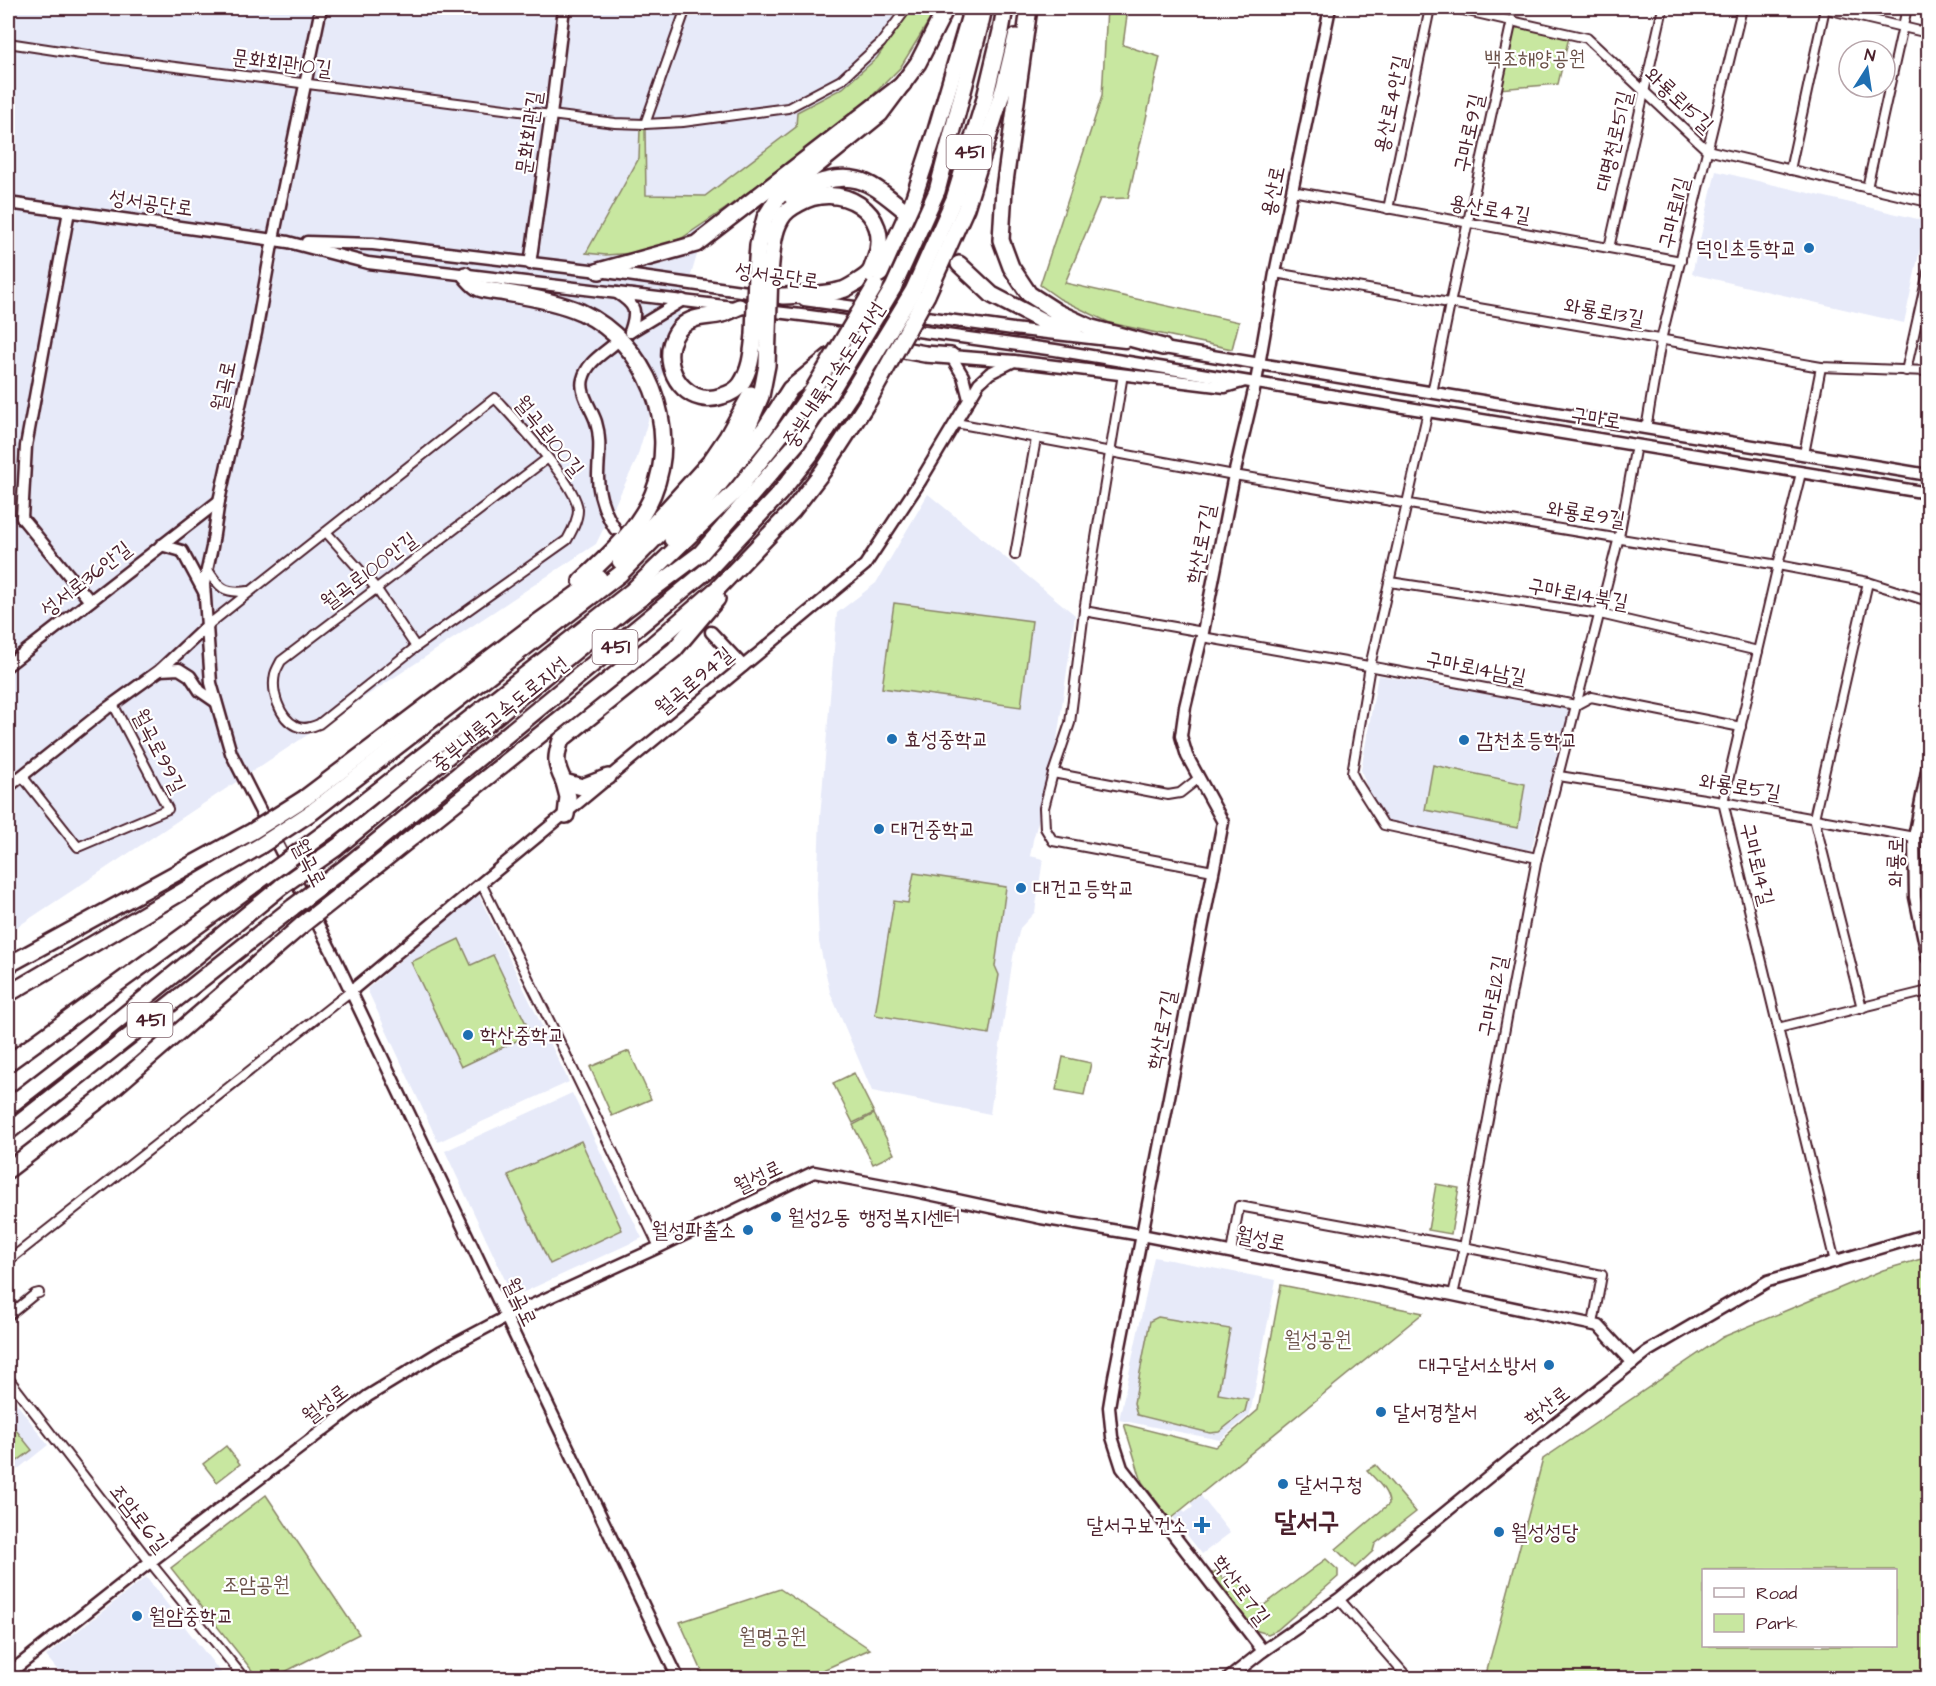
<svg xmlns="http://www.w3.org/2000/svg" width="1936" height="1686" viewBox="0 0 1936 1686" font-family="'Architects Daughter','Poor Story',sans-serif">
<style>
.built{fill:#e7eaf9}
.green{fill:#c8e7a0;stroke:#898366;stroke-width:1.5;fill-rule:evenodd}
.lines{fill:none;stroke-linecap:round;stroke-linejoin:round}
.secondary-tunnel{stroke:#dbd2d5;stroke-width:10;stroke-dasharray:10 5;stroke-linecap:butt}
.highway-tunnel{stroke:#dbd2d5;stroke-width:15;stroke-dasharray:15 8;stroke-linecap:butt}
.street-casing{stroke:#4a1f2b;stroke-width:12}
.secondary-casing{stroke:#4a1f2b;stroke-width:15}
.highway-casing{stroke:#4a1f2b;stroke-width:20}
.street{stroke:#fff;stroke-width:8}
.secondary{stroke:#fff;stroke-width:10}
.highway{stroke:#fff;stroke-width:15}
.highway-bridge-casing{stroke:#4a1f2b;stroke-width:20;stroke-linecap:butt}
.highway-bridge{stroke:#fff;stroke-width:15}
.poi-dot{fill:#1f6fb2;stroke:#fff;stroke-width:2}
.labels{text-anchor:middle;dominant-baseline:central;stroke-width:4.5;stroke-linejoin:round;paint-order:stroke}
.shield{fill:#fff;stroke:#80626b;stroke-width:1.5}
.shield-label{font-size:20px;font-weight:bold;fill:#4a1f2b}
.park-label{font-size:21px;fill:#6a5148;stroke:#fff}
.street-label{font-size:21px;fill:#4a1f2b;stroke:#fff}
.poi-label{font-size:21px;fill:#4a1f2b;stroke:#fff;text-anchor:start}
.district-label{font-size:27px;font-weight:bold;fill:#4a1f2b;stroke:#fff}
</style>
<rect width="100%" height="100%" fill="#fff"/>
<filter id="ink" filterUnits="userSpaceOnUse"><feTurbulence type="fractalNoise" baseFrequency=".0167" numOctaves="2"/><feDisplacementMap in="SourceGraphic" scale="12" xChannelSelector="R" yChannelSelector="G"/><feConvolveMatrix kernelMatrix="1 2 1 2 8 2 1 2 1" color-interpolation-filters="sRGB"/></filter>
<g filter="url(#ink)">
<g class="built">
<path d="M8 8H919L888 73 710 211 636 461 596 544 8 933Z"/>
<path d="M1716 171 1926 221 1904 323 1692 274Z"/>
<path d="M928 494 1075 615 1057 740 1048 785 1033 840 1030 856 1043 859 1035 912 1020 928 1013 957 990 1114 872 1091 830 992 819 942 817 894 820 818 837 613 876 583Z"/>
<path d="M1378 675 1570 709 1531 850 1392 825 1380 813 1371 799 1361 770Z"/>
<path d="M478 894 569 1082 438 1142 367 989Z"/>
<path d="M572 1093 642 1238 513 1297 445 1151Z"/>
<path d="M1154 1257 1276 1280 1250 1414 1220 1440 1119 1420Z"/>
<path d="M8 1392 48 1445 8 1477Z"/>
<path d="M1201 1496 1230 1533 1202 1554 1173 1517 1183 1510 1185 1513 1193 1507 1191 1503Z"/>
<path d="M146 1577 225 1678H64L46 1656Z"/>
</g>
<g class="green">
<path d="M910 8H937L900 68 874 94 848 118 725 209 682 238 648 252 606 255 586 253 639 158 640 129H645L646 195 705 196 796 127 797 112 843 88 877 58Z"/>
<path d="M1107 8H1128L1123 45 1160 57 1128 198 1100 199 1065 283 1239 322 1232 349 1110 323 1060 299 1040 285 1102 96Z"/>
<path d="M1513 24 1569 37 1558 84 1499 89Z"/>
<path d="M894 603 1032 621 1021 707 882 688Z"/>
<path d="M1433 765 1525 784 1518 828 1425 810Z"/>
<path d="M914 873 1006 887 995 966 999 975 989 1034 875 1015 894 901 908 903Z"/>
<path d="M459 939 471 965 493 955 531 1034 461 1067 411 962Z"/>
<path d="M629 1051 651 1099 612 1116 590 1067Z"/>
<path d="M1063 1057 1091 1063 1084 1095 1056 1090Z"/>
<path d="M854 1073 874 1113 853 1123 833 1083Z"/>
<path d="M874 1114 894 1154 873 1164 853 1125Z"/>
<path d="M581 1141 622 1230 550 1264 508 1175Z"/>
<path d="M1436 1184 1459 1188 1451 1234 1428 1230Z"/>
<path d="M1928 1257V1678H1485L1543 1459 1723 1337 1883 1270ZM1704 1570H1896V1646H1704Z"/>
<path d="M1281 1285 1423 1313 1170 1519 1142 1482 1124 1424 1215 1447 1258 1410Z"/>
<path d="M1158 1317 1230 1329 1218 1394 1248 1399 1245 1411 1219 1432 1210 1433 1137 1415 1134 1403 1150 1321Z"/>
<path d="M8 1420 32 1450 8 1468Z"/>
<path d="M226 1446 240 1464 217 1482 203 1464Z"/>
<path d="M1376 1465 1416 1512 1375 1544 1373 1551 1355 1568 1336 1549 1389 1504C1389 1491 1375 1479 1367 1470Z"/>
<path d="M266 1495 359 1634 273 1678H258L171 1568Z"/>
<path d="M1326 1559 1338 1570V1577L1277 1630 1268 1634 1251 1629 1208 1576 1216 1571 1223 1579 1233 1572 1257 1605H1264Z"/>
<path d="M780 1589 870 1649 805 1678H705L680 1622Z"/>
</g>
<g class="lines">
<path class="secondary-tunnel" d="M635 551 711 632"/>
<path class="highway-tunnel" d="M902 208 959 264"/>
<defs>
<g id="street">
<path d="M1454 8 1587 38 1707 150 1928 202"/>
<path d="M1822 8 1928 33"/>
<path d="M8 43 113 59 551 115 615 123 645 124 683 122 788 108 841 80 881 43 907 8"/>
<path d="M645 124 686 8"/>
<path d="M1790 170 1825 8"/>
<path d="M1867 188 1907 8"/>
<path d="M1292 191 1681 261"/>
<path d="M1388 209 1430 8"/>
<path d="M1609 248 1663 8"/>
<path d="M1275 273 1821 367 1928 371"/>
<path d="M1906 371 1928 272"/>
<path d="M1432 393 1450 304 1512 20"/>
<path d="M1428 411 1370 666 1352 773 1356 781 1384 825 1537 858"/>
<path d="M956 423 1234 475 1778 565 1868 582 1928 601"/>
<path d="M1646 429 1661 340 1742 8"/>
<path d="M1804 454 1821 367"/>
<path d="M1801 473 1778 565 1723 802 1835 1262"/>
<path d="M326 532 376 588 416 647"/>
<path d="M1015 555 1036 439"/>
<path d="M207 568C219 588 224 594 248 591"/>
<path d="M1390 582 1600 614 1758 651"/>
<path d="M1084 611 1123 374"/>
<path d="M208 625 495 398C514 419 577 484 578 510 578 520 572 531 567 540L416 647 319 724C312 727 304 730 296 726 279 718 271 691 275 674 276 670 279 665 281 661L548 458"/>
<path d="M1203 632 1084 611 1070 723 1053 773 1044 808 1045 828 1053 841 1213 871"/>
<path d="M1202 637 1374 667 1576 705 1591 697 1741 727"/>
<path d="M1053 773 1168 795 1180 793 1199 778"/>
<path d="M22 776 78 847 168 809 113 704"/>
<path d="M1559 776 1723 802 1914 837"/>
<path d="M481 883 553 1028 659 1247"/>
<path d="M1862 1008 1814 818 1868 582"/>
<path d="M1778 1028 1928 991"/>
<path d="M1231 1253 1239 1206 1464 1247 1602 1275 1593 1324"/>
<path d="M8 1261 351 991"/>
<path d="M1453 1295 1464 1247 1537 858 1619 537 1636 445"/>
<path d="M8 1316 35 1294 39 1293"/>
<path d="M8 1378 150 1562 244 1678"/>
<path d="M1339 1599 1408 1678"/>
</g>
<g id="secondary">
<path d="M321 8 273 239 256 333 219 501 212 547 204 584 211 683 231 753 335 958 678 1678"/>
<path d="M8 203 288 242 368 263 809 316 1055 350 1928 493"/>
<path d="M69 211 26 446 22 518 90 601"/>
<path d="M307 242 373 244 599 271 762 294"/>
<path d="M530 264 551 115 564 8"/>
<path d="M617 293C637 306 637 311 630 332"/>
<path d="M804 300 1013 329 1125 342"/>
<path d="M630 332 683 300"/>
<path d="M613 345C601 355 587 363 583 379 579 393 592 409 596 422 602 441 598 458 598 477 598 497 605 513 615 529"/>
<path d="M1158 347 1928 475"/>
<path d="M951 356 1014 361 1225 387 1242 382"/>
<path d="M951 356 963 376 969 399"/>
<path d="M161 545 182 551 204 592"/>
<path d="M711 632 743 666"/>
<path d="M8 665 219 501"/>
<path d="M160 670 179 669 190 676 200 691 216 702"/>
<path d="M1928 766 1914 837 1915 897 1928 959"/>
<path d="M8 787 106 709 160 670 208 625"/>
<path d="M351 991 865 565 921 480 979 383 990 373 1014 361"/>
<path d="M1263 1651 1122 1468 1112 1437 1109 1407 1114 1377 1223 822 1187 756 1181 736 1185 707 1203 632 1234 475 1256 382 1275 273 1330 8"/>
<path d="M8 1674 150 1562 368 1396 440 1352 506 1317 659 1247 814 1172 915 1191 1041 1218 1141 1235 1453 1295 1599 1326 1633 1363"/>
<path d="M1229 1678 1263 1651 1339 1599 1528 1445 1648 1351 1768 1281 1928 1234"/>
</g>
<g id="highway">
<path d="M1029 8 1004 189 1001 240 1011 267 1029 294 1057 312 1092 328 1163 347"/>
<path d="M791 196C810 184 836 174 858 180 874 184 889 198 902 208"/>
<path d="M959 264 992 295 1046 323 1077 326"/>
<path d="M599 271 696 244 903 84"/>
<path d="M756 273 758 245 765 218 778 197 880 114 918 63 946 8"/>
<path d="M770 273C772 256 772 234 781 219 784 213 792 207 798 204 838 179 895 212 875 260 873 264 872 270 869 273 866 277 847 289 842 290 826 295 800 295 782 296"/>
<path d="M880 274 912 203 936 130 972 8"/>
<path d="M465 275C469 279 474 286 479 288 486 291 498 291 506 293 531 297 558 302 581 312 647 343 681 426 653 494 638 530 608 556 581 581"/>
<path d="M893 288 937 191 980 26 984 8"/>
<path d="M913 291 954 199 984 102 1001 31 1005 8"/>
<path d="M927 295 966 208 1004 87 1016 37"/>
<path d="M739 307C733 309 727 313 722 314 708 318 694 315 682 326 676 331 671 342 670 350 667 379 692 407 722 396 729 394 737 390 741 384 751 369 752 352 754 335"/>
<path d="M672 539 685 526 765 428 790 389 830 356 843 351 887 347 925 354 951 356"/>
<path d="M620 561 710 462 727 437 751 394"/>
<path d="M608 777 582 787 564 782C555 764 555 758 561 740L674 650 717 599"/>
<path d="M564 782 568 797 566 815"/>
<path d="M305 798 531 627 599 578"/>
<path d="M312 812 620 574 676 517 744 436 761 396 767 365 768 333"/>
<path d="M327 831 632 591 737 490 783 432 813 390"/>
<path d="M336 848 625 610 701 553 797 443 829 394"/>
<path d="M347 866 710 568 779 494 810 455 850 395"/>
<path d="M355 883 651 646 718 588 793 510 823 471 869 400"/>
<path d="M8 965 253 831"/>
<path d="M8 994 260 846"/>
<path d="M8 1063 274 870"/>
<path d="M8 1107 74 1056 282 886"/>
<path d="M8 1132 293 907"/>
<path d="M8 1170 107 1094 302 925"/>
</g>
</defs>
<use href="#street" class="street-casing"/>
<use href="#secondary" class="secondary-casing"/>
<use href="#highway" class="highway-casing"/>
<use href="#street" class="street"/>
<use href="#secondary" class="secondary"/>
<use href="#highway" class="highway"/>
<defs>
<g id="highway-bridge">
<path d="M768 333 770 273"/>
<path d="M754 335 756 273"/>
<path d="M813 390 875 286"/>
<path d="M829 394 893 288"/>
<path d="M850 395 913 291"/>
<path d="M869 400 927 295"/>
<path d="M253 831 305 798"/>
<path d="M260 846 312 812"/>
<path d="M274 870 327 831"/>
<path d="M282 886 336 848"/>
<path d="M293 907 347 866"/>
<path d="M302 925 355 883"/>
</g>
</defs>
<use href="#highway-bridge" class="highway-bridge-casing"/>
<use href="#highway-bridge" class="highway-bridge"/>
</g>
</g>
<g class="poi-dot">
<circle cx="1809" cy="248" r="6"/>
<circle cx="892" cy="739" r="6"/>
<circle cx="1464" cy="740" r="6"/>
<circle cx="879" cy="829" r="6"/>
<circle cx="1021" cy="888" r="6"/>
<circle cx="468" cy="1035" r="6"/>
<circle cx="776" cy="1217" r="6"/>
<circle cx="748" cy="1230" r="6"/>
<circle cx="1549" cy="1365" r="6"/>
<circle cx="1381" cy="1412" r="6"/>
<circle cx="1283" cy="1484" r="6"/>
<path d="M1199 1516h6v6h6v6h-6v6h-6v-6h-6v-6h6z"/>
<circle cx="1499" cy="1532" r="6"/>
<circle cx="137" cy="1616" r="6"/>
</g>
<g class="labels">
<g class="shield">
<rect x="946.5" y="135" width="45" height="34" rx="4.5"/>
<rect x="592.5" y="630" width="45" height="34" rx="4.5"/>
<rect x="127.5" y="1003" width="45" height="34" rx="4.5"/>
</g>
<g class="shield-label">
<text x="969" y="152">451</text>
<text x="615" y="647">451</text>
<text x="150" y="1020">451</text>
</g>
<g class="park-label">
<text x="1535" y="58">백조해양공원</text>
<text x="1318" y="1339">월성공원</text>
<text x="256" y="1584">조암공원</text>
<text x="773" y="1636">월명공원</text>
</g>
<g class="street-label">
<text transform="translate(282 63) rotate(7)">문화회관10길</text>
<text transform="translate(1679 100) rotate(43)">와룡로15길</text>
<text transform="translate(1391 104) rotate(-78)">용산로4안길</text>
<text transform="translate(529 133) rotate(-82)">문화회관길</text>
<text transform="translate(1469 133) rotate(-78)">구마로9길</text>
<text transform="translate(1614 141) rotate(-77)">대명천로51길</text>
<text transform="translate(1273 191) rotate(-78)">용산로</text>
<text transform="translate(151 203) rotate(8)">성서공단로</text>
<text transform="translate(1490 209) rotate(10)">용산로4길</text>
<text transform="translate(1674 213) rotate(-76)">구마로11길</text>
<text transform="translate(777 276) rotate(8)">성서공단로</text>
<text transform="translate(1604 312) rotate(10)">와룡로13길</text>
<text transform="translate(834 375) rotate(-57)">중부내륙고속도로지선</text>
<text transform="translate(224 386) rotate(-78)">월곡로</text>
<text transform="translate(1596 418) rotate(9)">구마로</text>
<text transform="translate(549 436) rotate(51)">월곡로100길</text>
<text transform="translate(1586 514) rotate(9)">와룡로9길</text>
<text transform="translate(1201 544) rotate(-79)">학산로7길</text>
<text transform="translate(369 571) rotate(-37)">월곡로100안길</text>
<text transform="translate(86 579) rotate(-38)">성서로36안길</text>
<text transform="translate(1578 594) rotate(10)">구마로14북길</text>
<text transform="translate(1476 668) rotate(11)">구마로14남길</text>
<text transform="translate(694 681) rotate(-40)">월곡로94길</text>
<text transform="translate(500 714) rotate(-39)">중부내륙고속도로지선</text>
<text transform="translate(159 751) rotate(63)">월곡로99길</text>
<text transform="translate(1740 787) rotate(9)">와룡로5길</text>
<text transform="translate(1896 862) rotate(-89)">와룡로</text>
<text transform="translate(309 863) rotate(63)">월곡로</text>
<text transform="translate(1757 864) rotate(76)">구마로14길</text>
<text transform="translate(1493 996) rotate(-79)">구마로12길</text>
<text transform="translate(1162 1030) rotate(-79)">학산로7길</text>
<text transform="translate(758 1177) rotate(-26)">월성로</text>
<text transform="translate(1261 1239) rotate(11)">월성로</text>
<text transform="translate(520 1302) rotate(65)">월곡로</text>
<text transform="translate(325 1404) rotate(-37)">월성로</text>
<text transform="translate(1547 1406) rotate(-38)">학산로</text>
<text transform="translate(139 1518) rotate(52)">조암로6길</text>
<text transform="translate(1241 1590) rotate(53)">학산로7길</text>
</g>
<g class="poi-label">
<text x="1797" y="248" text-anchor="end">덕인초등학교</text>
<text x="904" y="739">효성중학교</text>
<text x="1476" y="740">감천초등학교</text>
<text x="891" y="829">대건중학교</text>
<text x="1033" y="888">대건고등학교</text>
<text x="480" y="1035">학산중학교</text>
<text x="788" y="1217">월성2동 행정복지센터</text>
<text x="736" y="1230" text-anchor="end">월성파출소</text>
<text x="1537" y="1365" text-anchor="end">대구달서소방서</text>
<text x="1393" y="1412">달서경찰서</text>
<text x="1295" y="1484">달서구청</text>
<text x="1188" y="1525" text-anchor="end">달서구보건소</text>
<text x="1511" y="1532">월성성당</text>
<text x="149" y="1616">월암중학교</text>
</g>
<g class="district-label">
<text x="1307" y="1522">달서구</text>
</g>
</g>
<rect width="1936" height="1686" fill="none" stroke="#fff" stroke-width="30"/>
<rect x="15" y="15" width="1906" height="1656" fill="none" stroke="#4a1f2b" stroke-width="2" filter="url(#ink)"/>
<rect x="1702" y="1569" width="195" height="78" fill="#ffffff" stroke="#b7a5aa" stroke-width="1.5"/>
<rect x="1714" y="1588" width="30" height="9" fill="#ffffff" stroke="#b7a5aa" stroke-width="1.5"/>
<text x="1756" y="1599" font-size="18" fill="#4a1f2b">Road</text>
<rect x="1714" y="1614" width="30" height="18" fill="#c8e7a0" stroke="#b7a5aa" stroke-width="1.5"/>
<text x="1756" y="1629" font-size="18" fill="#4a1f2b">Park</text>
<g transform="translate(1867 69) rotate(12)"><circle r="28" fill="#ffffff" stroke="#b7a5aa" stroke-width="1.5"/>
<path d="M0-4.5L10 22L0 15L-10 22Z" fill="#1f6fb2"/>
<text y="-9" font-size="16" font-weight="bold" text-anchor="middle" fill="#4a1f2b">N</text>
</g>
</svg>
